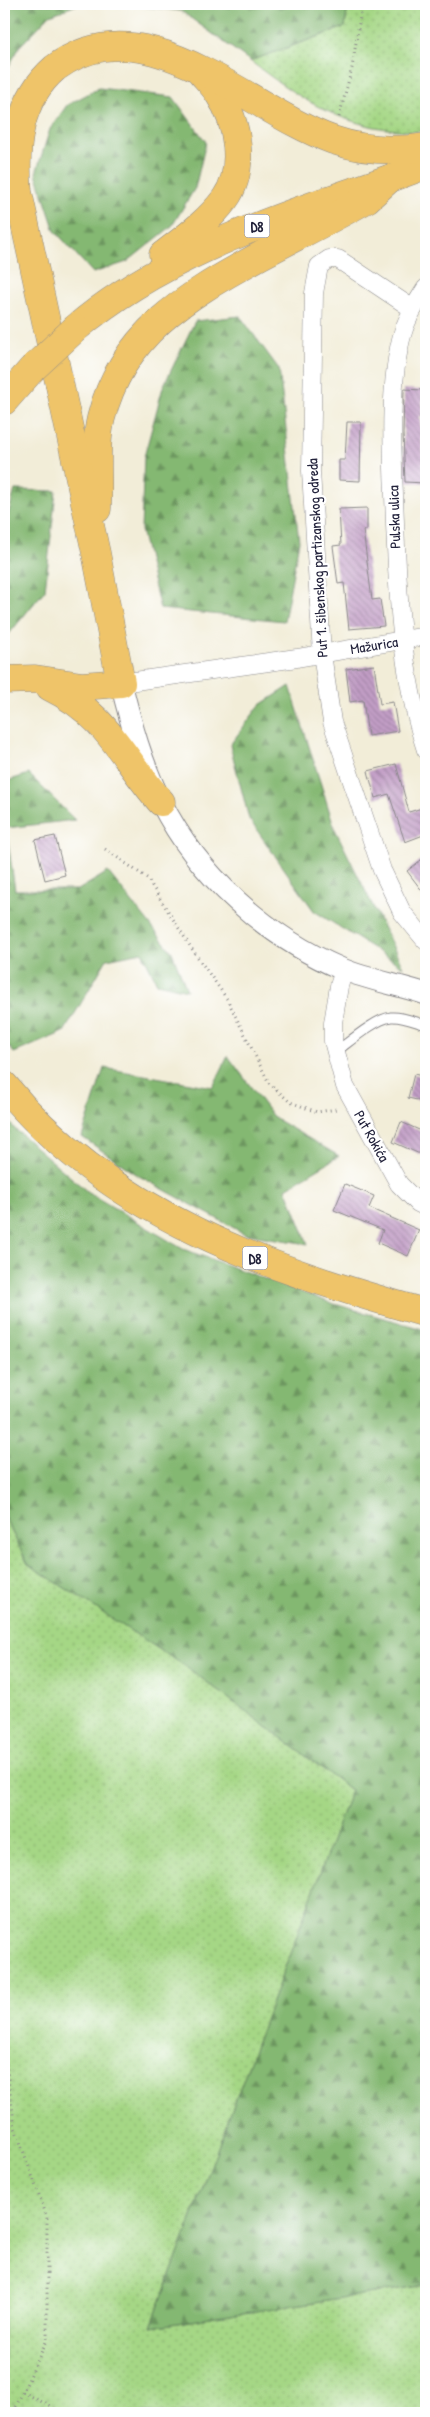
<svg xmlns="http://www.w3.org/2000/svg" width="430" height="2417" viewBox="0 0 430 2417" font-family="'Patrick Hand',sans-serif">
<style>
.grass{fill:url(#grass-dots);stroke:#647c60}
.forest{fill:url(#forest-firs);stroke:#536d56}
.building{fill:url(#building-back-hatch)}
.lines{fill:none;stroke-linecap:round;stroke-linejoin:round}
.service-casing{stroke:#8a888a;stroke-width:11}
.minor-casing{stroke:#8a888a;stroke-width:19}
.tertiary-casing{stroke:#8a888a;stroke-width:23}
.primary-casing{stroke:#8a888a;stroke-width:29}
.path{stroke:#8a888a;stroke-width:3;stroke-dasharray:1 4;stroke-linecap:butt}
.service{stroke:#fff;stroke-width:9}
.minor{stroke:#fff;stroke-width:18}
.tertiary{stroke:#fff;stroke-width:21}
.primary{stroke:#efc469;stroke-width:28}
.primary-bridge-casing{stroke:#8a888a;stroke-width:29;stroke-linecap:butt}
.primary-bridge{stroke:#efc469;stroke-width:28}
.labels{text-anchor:middle;dominant-baseline:central;stroke-width:4.5;stroke-linejoin:round;paint-order:stroke}
.shield{fill:#fff;stroke:#646476;stroke-width:1}
.shield-label{font-size:14px;font-weight:bold;fill:#22223b}
.street-label{font-size:15px;fill:#22223b;stroke:#fff}
</style>
<defs>
<pattern id="grass-dots" width="8" height="8" patternUnits="userSpaceOnUse" patternTransform="scale(1.25)"><rect width="8" height="8" fill="#a5d785"/><path d="M2 2h.1M6 6h.1" fill="none" stroke="#8eb874" stroke-width="1.8" stroke-linecap="round"/></pattern>
<pattern id="forest-firs" width="22" height="20" patternUnits="userSpaceOnUse" patternTransform="scale(1.25)"><rect width="22" height="20" fill="#84b872"/><path d="M5 1l3.5 6h-7zM16 11l3.5 6h-7z" fill="#6c955f"/></pattern>
<pattern id="building-back-hatch" width="6" height="6" patternUnits="userSpaceOnUse" patternTransform="scale(1.25)"><rect width="6" height="6" fill="#c29ec6"/><path d="M-1 5l2 2M0 0l6 6M5-1l2 2" fill="none" stroke="#9d80a2"/></pattern>
</defs>
<rect width="100%" height="100%" fill="#fff"/>
<filter id="ink" filterUnits="userSpaceOnUse"><feTurbulence type="fractalNoise" baseFrequency=".02" numOctaves="2"/><feDisplacementMap in="SourceGraphic" scale="10" xChannelSelector="R" yChannelSelector="G"/><feConvolveMatrix kernelMatrix="1 2 1 2 8 2 1 2 1" color-interpolation-filters="sRGB"/></filter>
<filter id="wash" filterUnits="userSpaceOnUse"><feTurbulence type="fractalNoise" baseFrequency=".0096" numOctaves="4" result="noise"/><feDisplacementMap in="SourceGraphic" scale="20" xChannelSelector="R" yChannelSelector="G"/><feGaussianBlur stdDeviation="1.12" result="paint"/><feColorMatrix in="noise" values="0 0 0 0 0 0 0 0 0 0 0 0 0 0 0 0 0 1.4 0 .05"/><feComposite in="paint" operator="in"/></filter>
<g filter="url(#wash)">
<rect width="100%" height="100%" fill="#f2edd8"/>
<g class="grass">
<path d="M348 4H426V130C416 133 407 131 396 130 338 125 296 96 250 61L345 27Z"/>
<path d="M4 1516 28 1564 188 1668 351 1790 151 2327 426 2285V2413H4Z"/>
</g>
<g class="forest">
<path d="M4 4H79L50 15 20 46 4 75Z"/>
<path d="M123 4H348L345 27 250 61 181 11Z"/>
<path d="M99 88 173 97 206 142 195 188 172 226 127 262 93 273 55 231 36 173 50 129 67 105Z"/>
<path d="M240 316 279 369 299 541 284 621 160 609 141 530 144 457 163 387 195 321Z"/>
<path d="M15 490 56 491 45 590 4 640V529Z"/>
<path d="M290 686 335 829 403 967 314 911 249 819 230 745 259 706Z"/>
<path d="M29 774 75 820 6 828 15 890H78L108 872 172 952 187 990 157 983 142 952 107 959 64 1032 14 1053 4 1040V782Z"/>
<path d="M228 1056 274 1118 339 1156 286 1188 308 1244 245 1234 139 1176 82 1137 104 1068 213 1087Z"/>
<path d="M4 1116 15 1129 89 1193 183 1249 331 1303 426 1330V2285L151 2327 351 1790 188 1668 28 1564 4 1516Z"/>
</g>
<g id="blocks">
<g class="building">
<path d="M404 389 423 390 422 416H420L425 483 405 482 403 434Z"/>
<path d="M347 422H361L360 481 339 480V460H345Z"/>
<path d="M367 508V530H363L372 600 380 599 384 626 349 629 344 583 338 584 333 546 341 545 339 509Z"/>
<path d="M374 665 380 704 393 702 398 731 368 736 363 700 350 702 346 669Z"/>
<path d="M396 764 409 812 422 808 426 820V834L405 842 389 794 375 798 368 771Z"/>
<path d="M55 836 65 875 45 880 35 840Z"/>
<path d="M426 856V896L407 871Z"/>
<path d="M414 1074 426 1077V1102L408 1098Z"/>
<path d="M401 1122 426 1133V1144L422 1155 393 1142Z"/>
<path d="M345 1184 374 1196 369 1208 419 1230 408 1256 378 1243 383 1230 334 1210Z"/>
</g>
</g>
</g>
<g filter="url(#ink)">
<use href="#blocks" fill-opacity="0" stroke="#8a888a" stroke-width="1"/>
<g class="lines">
<defs>
<path id="service" d="M334 1053C348 1043 375 1019 391 1017 403 1016 415 1022 426 1025"/>
<g id="minor">
<path d="M426 288C417 302 408 316 403 332 389 379 392 446 394 495 397 580 399 668 426 750"/>
<path d="M413 309 338 259H329L319 266 314 293 311 471 322 654 332 722 382 870 402 912 426 941"/>
<path d="M121 683 297 658 426 636"/>
<path d="M344 970 339 986 333 1023V1041L345 1086 399 1184 418 1203 426 1207"/>
</g>
<path id="tertiary" d="M121 683C131 724 142 764 161 802 198 876 267 937 342 969 369 980 399 985 426 994"/>
<g id="primary">
<path d="M163 255C185 238 208 222 225 199 246 170 238 122 219 94 214 86 208 80 202 73"/>
<path d="M76 328C176 243 306 211 426 165"/>
<path d="M4 401 32 369"/>
<path d="M97 509C99 480 94 447 101 418 122 334 185 297 256 258 293 238 330 220 367 199L389 179"/>
<path d="M4 680 35 679 82 686 121 683 96 553 18 192C14 146 18 100 55 68 146 0 247 110 333 140 365 151 394 152 426 147"/>
<path d="M50 687C108 715 121 757 161 802"/>
<path d="M4 1085C109 1214 271 1270 426 1313"/>
</g>
</defs>
<use href="#service" class="service-casing"/>
<use href="#minor" class="minor-casing"/>
<use href="#tertiary" class="tertiary-casing"/>
<use href="#primary" class="primary-casing"/>
<g class="path">
<path d="M339 117 352 68 362 4"/>
<path d="M105 849 147 878 192 949 227 999 269 1083 290 1102 317 1112 337 1109"/>
<path d="M4 2049 15 2128 47 2217V2340L13 2413"/>
<path d="M23 2392 63 2413"/>
</g>
<use href="#service" class="service"/>
<use href="#minor" class="minor"/>
<use href="#tertiary" class="tertiary"/>
<use href="#primary" class="primary"/>
<defs>
<path id="primary-bridge" d="M32 369 76 328"/>
</defs>
<use href="#primary-bridge" class="primary-bridge-casing"/>
<use href="#primary-bridge" class="primary-bridge"/>
</g>
</g>
<g class="labels">
<g class="shield">
<rect x="244.5" y="214.5" width="25" height="23" rx="4"/>
<rect x="242.5" y="1246.5" width="25" height="23" rx="4"/>
</g>
<g class="shield-label">
<text x="257" y="226">D8</text>
<text x="255" y="1258">D8</text>
</g>
<g class="street-label">
<text transform="translate(394 517) rotate(-92)">Pulska ulica</text>
<text transform="translate(317 558) rotate(-93)">Put 1. šibenskog partizanskog odreda</text>
<text transform="translate(374 645) rotate(-9)">Mažurica</text>
<text transform="translate(372 1136) rotate(61)">Put Rokića</text>
</g>
</g>
<rect width="430" height="2417" fill="none" stroke="#fff" stroke-width="20"/>
</svg>
